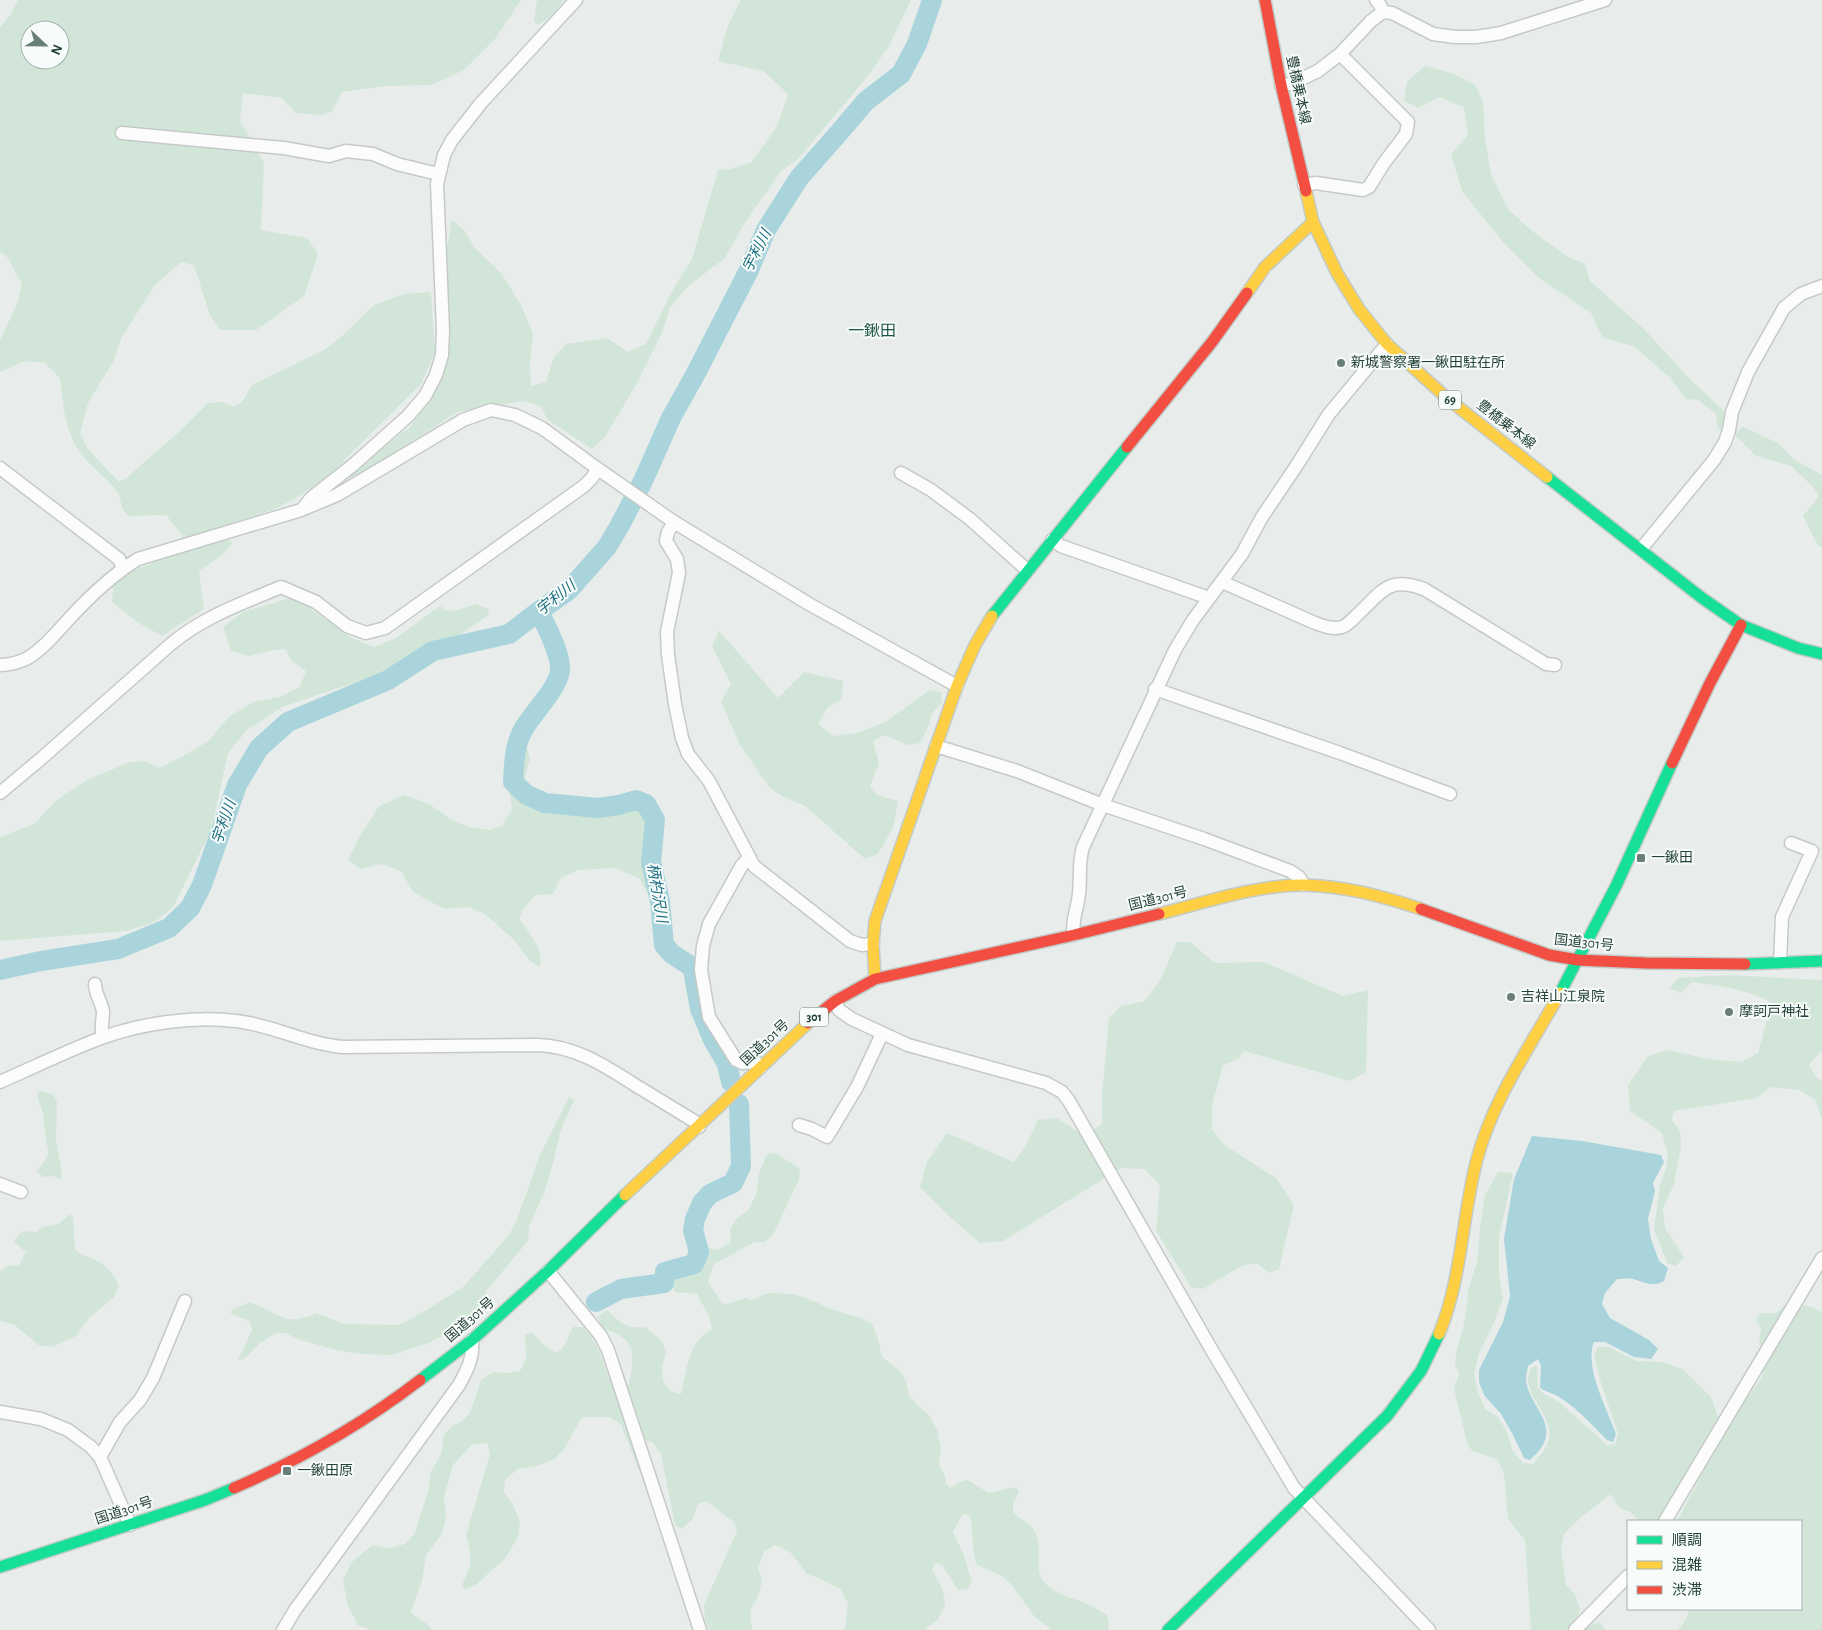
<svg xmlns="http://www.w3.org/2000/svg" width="1822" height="1630" viewBox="0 0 1822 1630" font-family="'Alegreya Sans','Noto Sans JP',sans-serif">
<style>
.green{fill:#d1e6d8;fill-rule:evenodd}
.water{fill:#a9d4db}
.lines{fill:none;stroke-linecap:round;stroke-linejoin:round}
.river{stroke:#a9d4db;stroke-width:20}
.street-casing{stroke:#c5cac8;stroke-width:15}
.fast-casing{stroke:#c3cbc8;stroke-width:14}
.slow-casing{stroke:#c3cbc8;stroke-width:14}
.jam-casing{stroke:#c3cbc8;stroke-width:14}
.street{stroke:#fcfcfc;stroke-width:12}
.fast{stroke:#16e098;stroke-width:11}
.slow{stroke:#ffcf43;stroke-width:11}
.jam{stroke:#f24e42;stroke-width:11}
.poi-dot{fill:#697e78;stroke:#f7fbf9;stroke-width:2}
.labels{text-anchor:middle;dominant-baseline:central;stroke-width:4;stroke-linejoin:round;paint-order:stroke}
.shield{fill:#f7fbf9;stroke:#637a73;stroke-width:1}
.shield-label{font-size:12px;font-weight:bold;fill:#24423a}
.street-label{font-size:14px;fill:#24423a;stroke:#f7fbf9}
.poi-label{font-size:14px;fill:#24423a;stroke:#f7fbf9;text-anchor:start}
.water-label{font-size:15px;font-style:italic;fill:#1c6f80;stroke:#f7fbf9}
.quarter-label{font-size:16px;fill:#1f5548;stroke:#f7fbf9}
</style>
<rect width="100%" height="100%" fill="#e8edeb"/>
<g class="green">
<path d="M18 0H521L495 39 464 70 431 85 386 86 342 92 332 112 322 115 296 113 282 98 243 93 240 121 264 163 261 230 307 238 318 254 304 296 256 330H220L210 315 194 265 181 262 154 286 122 337 113 362 88 403 80 433 87 448 119 482 126 478 179 432 208 403 223 402 234 407 242 402 252 385 324 350 343 335 374 305 404 294 431 292 435 352 421 384 331 473 299 496 277 508 222 527 232 543 223 554 199 571 204 609 162 636 137 622 112 602 113 585 135 570 182 551V535L166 515 128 516C118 506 123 500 117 492 108 478 93 469 82 455 65 434 63 404 60 378L45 363 25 361 0 372V340L17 304 22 284 8 258 0 252V27L10 15ZM30 30H60V60H30Z"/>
<path d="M537 0H564L551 16 538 25 534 21Z"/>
<path d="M741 0H911L889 46 867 77 798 159 781 171 743 226 725 258 687 287 671 306 662 333 636 385 605 437 592 449 547 419 541 406 523 401 457 412 383 461 357 477H348L360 465 410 427 435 391 447 357 446 252 452 220 464 230 475 248 501 273 521 305 533 333 530 365 531 386 546 382 554 357 566 344 607 338 628 352 646 344 671 293 692 259 718 170 730 169 752 162 777 126 788 94 763 71 718 61 728 25Z"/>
<path d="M1425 66 1452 73 1475 85 1483 102 1485 140 1491 174 1508 209 1532 231 1568 257 1585 264 1590 281 1644 329 1689 378 1727 414 1724 431 1718 429 1716 414 1699 400 1686 399 1670 378 1634 346 1603 338 1591 313 1539 278 1503 242 1462 191 1451 154 1468 135 1464 107 1439 97 1418 108 1404 101 1407 82Z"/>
<path d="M1743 427 1778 443 1793 459 1822 475V548L1817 544 1803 516 1819 496 1812 486 1791 466 1756 456 1734 434Z"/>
<path d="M290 598 308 607 352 638 374 647 396 638 440 606 447 611 458 610 476 604 488 609 489 615 459 635 419 651 374 676 282 707 247 730 228 753 211 831 190 873 174 906 155 922 126 931 0 941V837L34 824 57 800 87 780 130 762 145 761 159 768 180 758 208 741 229 717 253 702 280 697 300 687 306 671 292 661 285 649 274 650 249 656 231 651 223 627 243 612Z"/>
<path d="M719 631 778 698 804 672 843 681 842 699 827 708 818 724 833 736 857 733 885 722 930 690 941 692 942 703 932 713 929 725 920 743 907 745 884 735 873 741 879 763 870 787 877 795 898 801 893 828 878 854 865 859 805 806 782 796 770 788 740 745 721 702 731 684 712 646Z"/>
<path d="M525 742 530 758 524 781 530 794 564 807 640 808 651 836 648 862 654 888 650 897 639 878 615 868 579 870 561 878 553 894 535 895 524 908 519 918C528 932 545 950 540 967L531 962 514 940 485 914 468 907 444 909 413 892 401 871 381 864 361 869 348 860 361 834 379 806 404 795 429 804 449 818 468 827 490 830 502 826 512 809 509 789 508 762Z"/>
<path d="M1177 942H1190L1215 963 1264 962 1343 996 1368 990 1366 1072 1350 1081 1244 1051 1238 1059 1223 1065 1212 1105V1129L1223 1144 1276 1178 1294 1205 1279 1269 1269 1273 1257 1263 1241 1266 1203 1289 1191 1287 1156 1231 1160 1185 1144 1169 1121 1168 1003 1241 980 1243 951 1218 920 1187 927 1162 947 1133 1014 1162 1026 1145 1038 1120 1057 1118 1083 1135 1102 1124V1095L1109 1018 1121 1006 1145 1001 1161 978Z"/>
<path d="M1729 975 1822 980V1052H1820L1809 1065 1816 1077 1822 1082V1119L1815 1099 1799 1090 1770 1087 1757 1098 1674 1111 1672 1120 1680 1131 1681 1147 1674 1184 1663 1209 1665 1228 1684 1257 1676 1266 1667 1263 1654 1229 1660 1185 1666 1169 1668 1155 1662 1133 1630 1111 1628 1085 1648 1056 1668 1050 1708 1059 1741 1062 1758 1053 1772 1003C1748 989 1719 986 1692 982L1681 993 1669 988 1678 978Z"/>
<path d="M38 1091 53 1094 57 1102 56 1139 62 1174 60 1179 53 1176 44 1177 37 1172 49 1153C45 1140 45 1127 43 1114 41 1104 37 1102 38 1091Z"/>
<path d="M569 1097 574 1100 561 1130 553 1163 544 1193 529 1226 528 1241 486 1291 485 1307 472 1320 429 1343 391 1355 361 1354 336 1350 301 1340 285 1333H276L260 1343 244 1359 238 1360 252 1330 249 1321 230 1313 234 1309 250 1302C280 1313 284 1328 317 1313L344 1324 399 1325 423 1312 463 1287 509 1235 518 1217 539 1157Z"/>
<path d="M769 1153 777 1154 800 1169 799 1179 773 1235 765 1242H755L714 1264 708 1282 722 1303 727 1304 745 1298 751 1300 768 1293 794 1294 816 1302 830 1309 861 1318 872 1324 878 1339 882 1357 899 1370 906 1381 909 1395 917 1405 928 1414 937 1429 941 1450 939 1465 945 1475 946 1484 950 1488 960 1482 968 1480 989 1493 1016 1487 1019 1493 1013 1503V1512C1019 1518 1031 1524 1035 1532 1044 1547 1033 1567 1043 1581 1054 1594 1069 1597 1083 1602 1091 1605 1099 1611 1107 1615L1109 1625 1108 1630H1051L1034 1616 1011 1584 1000 1575 977 1565C971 1547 974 1534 970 1516L963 1514 953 1532 963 1553 972 1582 967 1589 958 1590 942 1565 935 1563 932 1570 943 1590 945 1606 938 1619 925 1630H845L848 1603 841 1590 821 1579 807 1574 790 1552 775 1545 764 1552 758 1568 762 1581 758 1597 750 1610 752 1630H709L705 1619 704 1605 737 1531 734 1522 706 1501 698 1504 692 1520 682 1529 675 1525 661 1454 653 1443 647 1440 637 1445 645 1473 639 1471 621 1424 609 1417H582L564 1449 554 1459 537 1466 518 1469 505 1480 504 1492 512 1503 520 1521 518 1537 504 1560 493 1569 476 1585 465 1590 462 1585 470 1566V1551L466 1535 490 1454 487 1443 472 1444 453 1465 444 1497 446 1519 442 1534 426 1555 422 1581 411 1612C418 1620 427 1621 432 1630H371L358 1625 348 1606 343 1581 351 1563 372 1545 389 1548 405 1544 415 1533 429 1488 430 1473 441 1454 444 1435 452 1426 462 1421 470 1413 481 1380 493 1372 507 1373 520 1371 526 1359 525 1334 533 1333 544 1345 557 1353C566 1347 568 1336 573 1327H584L599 1349 608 1376 616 1388 629 1384C635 1353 637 1339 604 1329L597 1317 607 1310C621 1323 626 1329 645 1327L662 1341 666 1352 662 1368 663 1381 670 1391 681 1394C687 1370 688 1341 712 1329L709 1316 697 1294 675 1292 671 1283 678 1274C695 1270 700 1264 709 1248L718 1250 731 1242 730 1229 736 1219 748 1210 756 1195 759 1174 765 1158Z"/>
<path d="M1498 1172 1513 1173 1499 1237V1275L1503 1299 1493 1325 1479 1353 1474 1375 1478 1392 1485 1409 1498 1417 1507 1432 1512 1450 1523 1463 1533 1464C1538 1458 1544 1452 1547 1445 1558 1421 1529 1402 1528 1380 1528 1376 1530 1371 1531 1368L1537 1366 1538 1388 1544 1394 1559 1402 1607 1445 1615 1444 1618 1434 1600 1380 1594 1355 1598 1347H1608L1637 1361 1661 1362 1683 1369 1711 1397 1718 1417 1671 1501 1657 1521H1640L1630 1512 1618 1507 1611 1494 1581 1517 1564 1534 1561 1548 1566 1585 1575 1595 1580 1608 1577 1619 1585 1628 1599 1622 1606 1630H1531L1525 1540 1508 1519 1504 1473 1497 1459 1472 1451 1467 1442 1454 1389 1459 1374 1455 1365 1457 1350 1465 1320 1468 1291 1477 1261 1480 1226 1485 1195Z"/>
<path d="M70 1214 73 1218 75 1250C81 1255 87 1256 94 1259 105 1265 115 1275 119 1286L114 1297 89 1318 76 1336 52 1347 38 1345 15 1325 0 1321V1271L8 1266 19 1265 26 1252 14 1242C20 1231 24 1230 36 1232L42 1227 59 1224Z"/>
<path d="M1788 1302 1812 1307 1822 1312V1630H1678L1686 1619 1689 1609H1801V1521H1677L1734 1415 1762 1378 1766 1360 1759 1345 1761 1328 1756 1320 1761 1313H1776Z"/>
</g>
<path class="water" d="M1532 1136 1582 1141 1661 1155 1664 1162 1653 1183 1655 1191 1648 1219 1651 1239 1659 1261 1668 1268 1664 1281C1653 1288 1644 1282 1633 1279 1628 1278 1622 1279 1617 1279L1605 1293 1602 1304 1610 1318 1649 1340 1658 1349 1651 1359 1634 1357 1605 1342H1594C1584 1367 1607 1409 1616 1434L1613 1442 1607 1440C1592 1425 1577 1408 1559 1397 1553 1393 1546 1392 1540 1388L1541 1366 1538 1359 1528 1366C1528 1369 1526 1374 1526 1378 1526 1403 1559 1422 1541 1448 1538 1453 1533 1456 1530 1460L1524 1458 1512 1433 1501 1414 1484 1395 1479 1382V1370L1503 1322 1510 1296 1504 1239 1514 1179Z"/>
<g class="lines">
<g class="river">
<path d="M539 611C546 627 560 651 560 668 561 686 532 713 523 730 514 746 514 764 513 782L527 795 545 803 598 808 619 805 636 800 646 804 655 820 651 862 660 901 664 945 672 954 689 965 693 970 700 1009 713 1040 727 1064 731 1082"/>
<path d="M0 970 41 961 118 949 169 928 190 908 202 885 237 785 259 748 288 722 388 680 433 651 509 634 539 611 569 590 607 547 620 525 643 481 671 418 695 375 748 272 766 230 799 178 837 135 866 101 901 74 917 44 932 0"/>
<path d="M596 1302 621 1289 664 1283 665 1272 694 1264 699 1252 693 1230 695 1219 702 1203 710 1194 733 1183 741 1166 739 1104"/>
</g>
<defs>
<g id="street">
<path d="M1376 0 1380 5 1383 12"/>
<path d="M1281 85 1291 84 1318 71 1340 54 1371 21 1383 12 1392 13 1433 34 1455 37H1476L1501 33 1605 0"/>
<path d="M122 133 284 148 329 156 346 151 373 154 397 164 438 174"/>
<path d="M1304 185 1316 183 1363 190 1369 187 1384 163 1406 134 1408 122 1340 54"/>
<path d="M0 468 119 559 123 568"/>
<path d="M901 473 931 490 970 519 1027 570"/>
<path d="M304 507 311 498 353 465 408 416 425 396 436 375 442 355 443 330 437 184 444 155 452 140 481 103 576 0"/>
<path d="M674 522 668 532 666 541 677 559 679 573 667 632 668 655 675 704 682 738 688 754 709 781 754 866 850 941 862 945 873 944"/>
<path d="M1052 540 1061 546 1209 598"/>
<path d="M1641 549 1714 460 1725 442 1729 430 1732 412 1748 372 1784 308 1801 294 1822 286"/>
<path d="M1222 582 1315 623C1323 626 1334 630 1342 627 1348 625 1353 619 1357 615 1383 591 1387 576 1424 589L1546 664 1555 665"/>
<path d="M0 665C9 665 17 663 26 659 42 650 56 633 68 620 89 597 112 575 138 559L301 510 337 495 463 420 491 410 515 415 542 428 598 469 674 522 809 604 957 686"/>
<path d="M1155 689 1340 753 1450 794"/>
<path d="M936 746 1017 771 1103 805 1204 839 1290 871 1299 877 1304 885"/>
<path d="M0 793 43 757 171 644C203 617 243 603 281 587L316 602 347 626 366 633 385 628 584 486 591 479 598 469"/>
<path d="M749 858 742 865 709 924 703 946 701 970 709 1017 736 1060 742 1063 756 1062 760 1068"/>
<path d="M1074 935C1071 921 1078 908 1079 893 1081 877 1078 863 1083 847L1175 650 1193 620 1242 554 1262 517 1297 465 1329 414 1387 344"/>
<path d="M1780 962 1782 917 1812 851 1791 843"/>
<path d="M95 984C95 995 102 1002 103 1012 103 1021 100 1028 103 1037"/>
<path d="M835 1001 839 1010 852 1019 908 1045 1046 1083 1062 1092 1069 1101 1210 1347 1294 1488 1429 1630"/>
<path d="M0 1082C34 1067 67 1051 101 1038 142 1023 193 1016 236 1021 273 1025 306 1044 343 1047L537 1045C575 1046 604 1065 635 1085 655 1097 674 1109 694 1121L699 1127"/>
<path d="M799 1125 812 1129 827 1137 857 1087 882 1034"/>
<path d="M0 1184 21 1192"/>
<path d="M548 1271 601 1336 608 1350 700 1630"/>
<path d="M0 1412 41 1419 68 1430 91 1447 100 1457 130 1525"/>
<path d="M100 1457 120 1422 140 1400 153 1378 185 1301"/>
<path d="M1665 1521 1822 1258"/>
<path d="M283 1630 295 1610 459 1385C467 1370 474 1358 472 1340"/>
<path d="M1575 1630 1628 1576"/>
</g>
<g id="fast">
<path d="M1547 477 1702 598 1741 625 1798 648 1822 654"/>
<path d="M992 616 1127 447"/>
<path d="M1745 964 1822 961"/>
<path d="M1560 993 1616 886 1672 763"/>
<path d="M420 1380 472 1340 548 1271 625 1195"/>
<path d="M0 1567 205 1500 234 1488"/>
<path d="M1168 1630 1387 1416 1421 1371 1439 1334"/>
</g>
<g id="slow">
<path d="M1306 191 1313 222 1337 273 1359 309 1387 344 1448 399 1547 477"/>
<path d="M1247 293 1265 267 1313 222"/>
<path d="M1159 914C1203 903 1260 884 1305 885 1345 886 1383 896 1421 909"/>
<path d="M875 979 873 944 875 921 957 686 975 645 992 616"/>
<path d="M625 1195 808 1023"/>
<path d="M1439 1334C1462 1279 1462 1216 1477 1159 1493 1099 1530 1047 1560 993"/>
</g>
<g id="jam">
<path d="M1265 0 1281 85 1306 191"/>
<path d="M1127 447 1212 342 1247 293"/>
<path d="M1672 763 1710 683 1741 625"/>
<path d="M1421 909 1549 955 1578 960 1645 963 1745 964"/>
<path d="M808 1023 835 1001 875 979 1074 935 1159 914"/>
<path d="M234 1488C299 1460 364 1423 420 1380"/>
</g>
</defs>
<use href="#street" class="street-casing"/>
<use href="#fast" class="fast-casing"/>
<use href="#slow" class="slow-casing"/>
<use href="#jam" class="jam-casing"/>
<use href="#street" class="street"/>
<use href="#fast" class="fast"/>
<use href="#slow" class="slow"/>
<use href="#jam" class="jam"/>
</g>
<g class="poi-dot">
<circle cx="1341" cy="363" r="5"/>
<rect x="1636" y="853" width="10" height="10" rx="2.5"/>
<circle cx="1511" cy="997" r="5"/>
<circle cx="1729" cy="1012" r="5"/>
<rect x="282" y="1466" width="10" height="10" rx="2.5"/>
</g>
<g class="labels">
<g class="shield">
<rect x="1439" y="390.5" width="22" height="19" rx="4"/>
<rect x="800" y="1007.5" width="28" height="19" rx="4"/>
</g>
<g class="shield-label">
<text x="1450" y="400">69</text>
<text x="814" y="1017">301</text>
</g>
<g class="street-label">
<text transform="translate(1298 90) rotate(78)">豊橋乗本線</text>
<text transform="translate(1506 425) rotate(38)">豊橋乗本線</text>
<text transform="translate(1158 899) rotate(-14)">国道301号</text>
<text transform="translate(1584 943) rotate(6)">国道301号</text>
<text transform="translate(765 1043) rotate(-43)">国道301号</text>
<text transform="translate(470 1320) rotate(-41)">国道301号</text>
<text transform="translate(124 1511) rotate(-18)">国道301号</text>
</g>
<g class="poi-label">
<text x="1351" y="363">新城警察署一鍬田駐在所</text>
<text x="1651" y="858">一鍬田</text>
<text x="1521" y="997">吉祥山江泉院</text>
<text x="1739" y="1012">摩訶戸神社</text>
<text x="297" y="1471">一鍬田原</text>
</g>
<g class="water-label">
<text transform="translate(757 251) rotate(-63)">宇利川</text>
<text transform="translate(556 598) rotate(-39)">宇利川</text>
<text transform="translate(224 822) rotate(-71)">宇利川</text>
<text transform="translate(657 893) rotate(81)">柄杓沢川</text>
</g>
<g class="quarter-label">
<text x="872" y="331">一鍬田</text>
</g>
</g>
<rect x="1627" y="1520" width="175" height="90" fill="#f7fbf9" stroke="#a3b1ad"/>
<rect x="1637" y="1536" width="25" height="8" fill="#16e098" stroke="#a3b1ad"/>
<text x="1672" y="1545" font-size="15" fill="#24423a">順調</text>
<rect x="1637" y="1561" width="25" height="8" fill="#ffcf43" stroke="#a3b1ad"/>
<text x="1672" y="1570" font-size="15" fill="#24423a">混雑</text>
<rect x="1637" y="1586" width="25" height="8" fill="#f24e42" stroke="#a3b1ad"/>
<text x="1672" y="1595" font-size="15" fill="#24423a">渋滞</text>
<g transform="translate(45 45) rotate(112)"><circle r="24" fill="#f7fbf9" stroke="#a3b1ad"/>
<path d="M0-4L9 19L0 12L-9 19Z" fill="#697e78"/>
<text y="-8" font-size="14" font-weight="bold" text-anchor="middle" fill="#24423a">N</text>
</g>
</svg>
